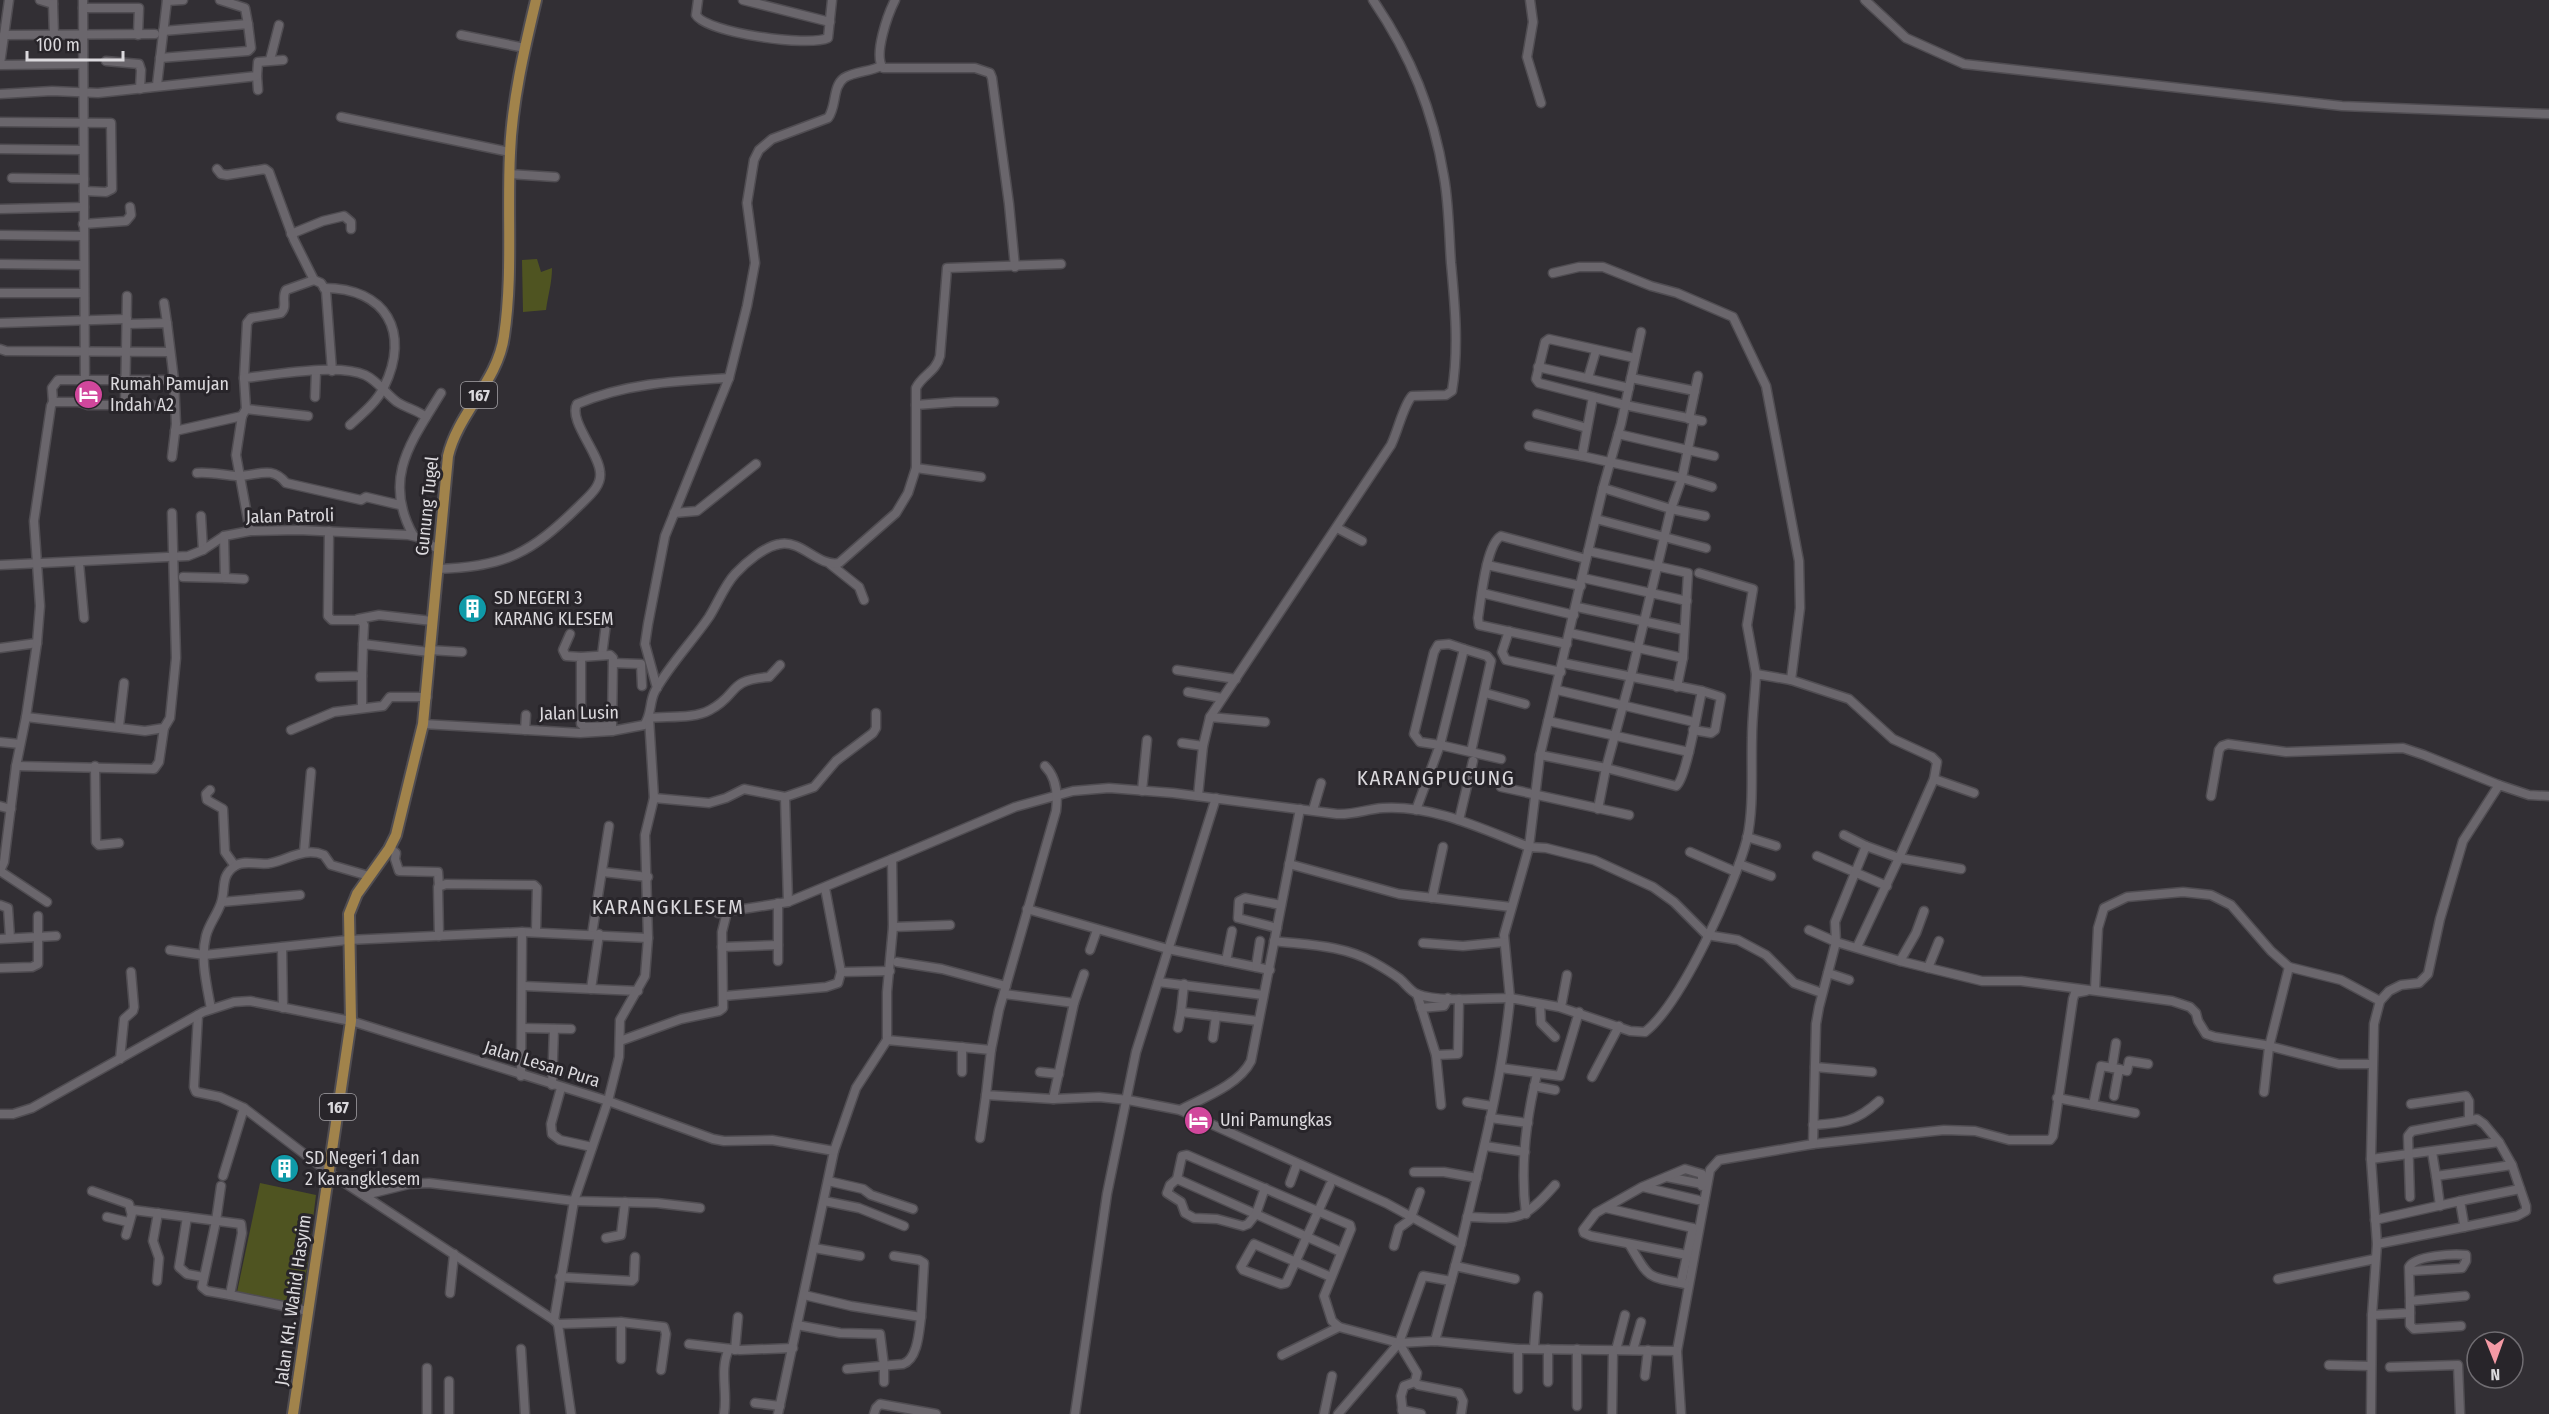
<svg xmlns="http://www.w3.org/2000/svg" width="2549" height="1414" viewBox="0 0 2549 1414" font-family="'Fira Sans Condensed',sans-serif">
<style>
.green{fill:#4f5421}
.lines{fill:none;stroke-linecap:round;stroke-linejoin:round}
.minor-casing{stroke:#504d52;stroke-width:11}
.major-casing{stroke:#504d52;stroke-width:14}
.minor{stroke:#6a666c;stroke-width:8}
.major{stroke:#a1834b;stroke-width:10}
.labels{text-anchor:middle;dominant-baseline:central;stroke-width:6;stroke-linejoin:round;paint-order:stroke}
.shield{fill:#28252a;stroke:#a5a3a7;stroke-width:1.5}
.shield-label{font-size:16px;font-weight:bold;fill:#dbd9dd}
.poi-label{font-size:18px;fill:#dbd9dd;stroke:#28252a;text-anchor:start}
.street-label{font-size:18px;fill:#dbd9dd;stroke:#28252a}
.quarter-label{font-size:21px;letter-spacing:1.5px;fill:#dbd9dd;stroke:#28252a}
</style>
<rect width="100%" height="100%" fill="#322f34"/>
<g class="green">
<path d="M537 259 541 272 552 268C552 283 548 295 546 310L523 312 522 260Z"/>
<path d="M260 1183 316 1195 302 1308 237 1292Z"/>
</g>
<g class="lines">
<defs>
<g id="minor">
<path d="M40 0 53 4V1"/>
<path d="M220 0 245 8 248 24"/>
<path d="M698 0 696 15C707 33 808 47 828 38L832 0"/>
<path d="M743 0 830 22"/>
<path d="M895 0C888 14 873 55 883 68H975L990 73 992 78 1009 204 1015 267"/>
<path d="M1530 0 1533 22 1527 57 1541 103"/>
<path d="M1865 0 1906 38 1964 64 2342 106 2549 114"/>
<path d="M167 1 183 0"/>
<path d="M53 4 54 36"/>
<path d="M83 8H139L138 35"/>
<path d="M4 35 155 34"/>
<path d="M461 35 525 48"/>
<path d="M160 58 248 51 251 48 248 24 163 31"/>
<path d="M270 60 279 25"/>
<path d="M106 61 139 64 141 70 140 89"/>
<path d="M0 64 9 0"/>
<path d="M0 65 83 64"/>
<path d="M257 76 258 90"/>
<path d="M157 85 167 0"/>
<path d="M0 94 52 91 98 93 257 76 258 62 283 60"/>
<path d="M341 117 510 152"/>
<path d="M0 122 111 123 112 189 106 192 84 191"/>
<path d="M0 149 83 150"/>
<path d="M217 169 221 174 227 175 265 169 269 172 294 240 314 280 321 283 326 291 332 371"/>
<path d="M509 174 555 177"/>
<path d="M12 178 84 179"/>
<path d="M0 209 84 207"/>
<path d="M83 224 126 221 131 215 130 207"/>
<path d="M291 234 323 221 344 216 351 222V229"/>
<path d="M0 235 83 236"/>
<path d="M0 264 83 265"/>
<path d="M1553 273 1579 267H1603L1651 286 1677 293 1733 317 1766 386 1799 561 1800 608 1791 680"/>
<path d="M324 288C386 288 411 332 384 387 377 402 362 414 350 425"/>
<path d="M0 293H84"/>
<path d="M164 303 167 323"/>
<path d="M0 323 127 319"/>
<path d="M0 349 6 351 170 352"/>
<path d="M1635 358 1549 339 1545 342 1536 379 1539 383 1625 405 1702 421"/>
<path d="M1538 367 1629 388"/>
<path d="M244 378 247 323 251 318 281 313C288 307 281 298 286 290L314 280"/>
<path d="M1588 378 1595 354"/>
<path d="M1631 378 1695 391"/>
<path d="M315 397 316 371"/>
<path d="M53 402 52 388 58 380H174L167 323 127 324"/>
<path d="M80 402 88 405H153"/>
<path d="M125 405 127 296"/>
<path d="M916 405 955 402H994"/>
<path d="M246 409 308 416"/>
<path d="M1537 414 1587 428"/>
<path d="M1689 419 1698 376"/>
<path d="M1694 420 1682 478 1712 487"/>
<path d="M175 431 242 416"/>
<path d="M1618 434 1714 456"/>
<path d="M1529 446 1582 456 1593 397"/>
<path d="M1582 456 1682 478 1671 509 1705 516"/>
<path d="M172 457 176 424 174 380"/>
<path d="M916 468 981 477"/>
<path d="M197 473C211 472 223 475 236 476 256 477 271 464 286 483L361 500 366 497 400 505"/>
<path d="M674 513 697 511 756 464"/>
<path d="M201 516 203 550"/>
<path d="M1596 519 1706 548"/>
<path d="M1337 528 1362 541"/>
<path d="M250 531 236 455 242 416 246 409 244 378C274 375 338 363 365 375 378 381 386 394 397 402 406 408 417 410 426 417"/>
<path d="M329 531 328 616 332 620H361L364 625 363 644"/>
<path d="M413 535C382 478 411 442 441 393"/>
<path d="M1588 551 1688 573 1683 658 1677 687"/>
<path d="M79 563 84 618"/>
<path d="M830 564 859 587 864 600"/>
<path d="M0 565 188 556 203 550 224 536 250 531 298 530 408 535 417 537 438 549"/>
<path d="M1487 565 1581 586"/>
<path d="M437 569C506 567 531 553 579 506 589 496 602 486 600 472 599 453 568 420 577 404 626 383 676 381 729 378"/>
<path d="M1699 573 1753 589 1747 625 1756 674"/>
<path d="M183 577 225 578 224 536"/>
<path d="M225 578 244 579"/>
<path d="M1583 578 1687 601"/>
<path d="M1482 593 1574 615"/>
<path d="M1577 607 1684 630"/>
<path d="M358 619 379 615 432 621"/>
<path d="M1509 631 1502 652 1506 660 1561 672"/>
<path d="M1570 633 1683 658"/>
<path d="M570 634 563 650 566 656 581 657V724L584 727 612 726V731"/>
<path d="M1567 644 1479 625 1478 618C1481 600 1486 544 1501 536L1586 559"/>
<path d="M0 648 37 643"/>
<path d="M429 650 462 652"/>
<path d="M602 655 607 616"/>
<path d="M581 657 610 655 613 658 612 726"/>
<path d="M613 663 641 664 642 686"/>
<path d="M1177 670 1236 679"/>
<path d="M362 676V707"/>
<path d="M320 677 362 676 363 644 429 652"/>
<path d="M657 688 645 644 648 624 665 536 729 378 747 306 755 263 747 203 754 160 759 150 772 139 828 118C837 106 832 87 844 78 855 71 870 72 881 66"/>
<path d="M1557 690 1694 722"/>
<path d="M1188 692 1222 698"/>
<path d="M1485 693 1525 704"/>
<path d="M26 717 145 731 164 728 170 718 176 658 172 513"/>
<path d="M1210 717 1391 445C1398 431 1403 406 1412 396L1446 395 1452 391C1459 350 1455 305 1451 263 1449 235 1449 205 1444 177 1433 110 1411 56 1373 0"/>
<path d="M1548 721 1689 752"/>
<path d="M423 724 580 733 612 731 644 725C652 715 649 702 655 691 670 664 692 642 709 617 718 603 724 586 735 574 745 563 765 546 780 544 802 540 818 567 839 563L896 513 908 493 916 468V388C922 375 936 372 940 356L947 268 1061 264"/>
<path d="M119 726 124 683"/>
<path d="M291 730 334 712 383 706 390 697H427"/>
<path d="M525 730 526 715"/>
<path d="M1693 730 1711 733 1715 730 1721 697 1702 691"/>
<path d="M0 742 20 744"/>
<path d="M1182 743 1203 746"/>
<path d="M1471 752 1491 661 1487 656 1464 649 1440 745 1501 759"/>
<path d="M1540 755 1606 768 1676 786C1686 780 1698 707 1702 691L1563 663"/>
<path d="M16 766 154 769 159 762 164 728"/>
<path d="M95 766 96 842 99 845 119 843"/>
<path d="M1934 779 1974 793"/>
<path d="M1501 787 1629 815"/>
<path d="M210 790 206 794 207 800 223 809 225 852 235 866"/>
<path d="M1142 791 1147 740"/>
<path d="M1198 796 1203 746 1210 717 1265 722"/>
<path d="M2211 796 2219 750 2222 746 2228 744 2286 752 2403 748 2424 755 2499 785"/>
<path d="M785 797 788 902"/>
<path d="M654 798 709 803 726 798 744 789 785 797 814 787 836 761 873 733 876 728V713"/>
<path d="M1216 798 1158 982 1263 995"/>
<path d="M0 806 11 809"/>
<path d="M1598 809 1606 768 1631 676 1671 509 1603 488"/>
<path d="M1313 810 1321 783"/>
<path d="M1416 810 1440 745 1420 742 1414 734 1434 652 1438 645 1449 644 1464 649"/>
<path d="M1459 820 1473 761"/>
<path d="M1844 835 1866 846"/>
<path d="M1747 837 1776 846"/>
<path d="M390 848 396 853 395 859 399 871 438 872 439 886"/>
<path d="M304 852 311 772"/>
<path d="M1690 852 1736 872"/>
<path d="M1817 856 1887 886"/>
<path d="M1289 864 1399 894 1511 907"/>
<path d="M1739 864 1771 876"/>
<path d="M0 871 4 862 16 766 26 717 37 643 40 606 34 521 51 406 53 402H80L85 396 83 0"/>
<path d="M0 871 47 902"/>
<path d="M603 872 648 877"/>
<path d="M1432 898 1443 847"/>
<path d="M222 902 300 895"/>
<path d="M0 905 8 908 10 938"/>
<path d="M1027 909 1168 949 1270 970"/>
<path d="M718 913 788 902 892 859"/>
<path d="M893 927 950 925"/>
<path d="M1277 928 1238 918 1239 901 1245 898 1281 905"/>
<path d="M1809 930 1836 942 1900 961 1982 981H2021L2172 1001 2190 1007 2196 1013 2198 1021 2206 1034 2215 1037 2265 1045 2339 1064H2372"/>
<path d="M592 934 609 826"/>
<path d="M439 936 438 887 446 884 534 885 537 888 536 931"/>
<path d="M0 939 56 936"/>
<path d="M1274 941C1307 945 1343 945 1373 962 1382 967 1392 973 1400 979 1406 984 1410 991 1417 994 1439 1003 1486 998 1510 998L1504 935 1529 847 1546 848 1594 860 1653 887 1674 902 1707 935 1738 940 1766 955 1794 983 1822 993"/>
<path d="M1423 943 1463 946 1504 942"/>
<path d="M282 947 283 1008"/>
<path d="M722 947 778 945"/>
<path d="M1857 947 1899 858 1961 869"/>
<path d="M170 950 204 955 348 940 522 932 648 938"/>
<path d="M1090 950 1097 930"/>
<path d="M778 961V903"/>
<path d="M1226 961 1232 931"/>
<path d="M1900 961 1916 933 1924 911"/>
<path d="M897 962 942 969 1006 986"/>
<path d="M1256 967 1260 941"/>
<path d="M0 968 32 967 38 964V916"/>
<path d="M1928 968 1939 941"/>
<path d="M841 972 890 971"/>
<path d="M1828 973 1849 980"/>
<path d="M1184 984 1181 1012 1258 1021"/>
<path d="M523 986 638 991"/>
<path d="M591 989 599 934"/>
<path d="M2095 989 2098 928 2104 908 2127 897 2183 892 2211 895 2231 905 2271 951 2289 967 2341 980 2380 1001"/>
<path d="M1004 994 1074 1003 1084 974"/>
<path d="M1417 994 1436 1055 1458 1054 1459 999"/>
<path d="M724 996 826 987 838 983 841 972 825 888"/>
<path d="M1540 1004 1541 1023 1555 1037"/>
<path d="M1561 1007 1567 975"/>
<path d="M1421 1008 1444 1006 1448 998"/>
<path d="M211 1009C207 986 200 959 206 936 209 924 217 915 221 903 226 889 220 876 235 866 245 859 260 866 271 863 289 859 305 847 324 855L331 865 369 876"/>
<path d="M198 1015 194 1087 196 1092 220 1097 244 1108 328 1172 554 1320"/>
<path d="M522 1028 571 1029"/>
<path d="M1178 1028 1181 1012"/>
<path d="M1213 1038 1216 1016"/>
<path d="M887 1040V992L893 927 892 859 1015 807 1073 791 1109 788 1173 793 1337 814C1353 815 1367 809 1383 808 1434 805 1482 829 1529 847L1540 755 1603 488 1621 424 1641 332"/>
<path d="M620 1041 681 1019 719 1011 723 1008 722 932 727 912"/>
<path d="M962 1047V1072"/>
<path d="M991 1050 999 1010 1056 811C1058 795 1057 778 1045 766"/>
<path d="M1436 1055 1441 1105"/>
<path d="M120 1059 124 1019 133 1011 134 1007 131 972"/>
<path d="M1815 1067 1872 1072"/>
<path d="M1501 1068 1560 1076 1579 1012"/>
<path d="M2112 1068 2116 1043"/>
<path d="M2119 1069 2127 1071 2129 1061 2148 1064"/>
<path d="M1040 1072 1059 1074"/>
<path d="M521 1076 522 932"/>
<path d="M1592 1077 1619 1026"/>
<path d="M552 1085 554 1029"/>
<path d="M1534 1086 1555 1090"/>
<path d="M561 1088 551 1124 552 1134 560 1140 592 1147"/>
<path d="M2264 1092 2269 1047 2289 967"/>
<path d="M2057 1098 2135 1113"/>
<path d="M1053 1099 1074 1003"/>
<path d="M1467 1102 1492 1106"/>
<path d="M2411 1104 2466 1096 2469 1101V1120"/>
<path d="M2093 1105 2101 1066 2119 1069 2114 1096"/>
<path d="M1180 1110C1203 1098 1239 1085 1251 1061L1300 809"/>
<path d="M0 1114H13L32 1108 203 1012 234 1002 250 1001 351 1021 608 1101 713 1139 724 1141 772 1140 834 1151 778 1414"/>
<path d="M1490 1118 1528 1123"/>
<path d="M1813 1125C1843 1123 1856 1122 1879 1101"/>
<path d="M980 1138 986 1095"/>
<path d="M1813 1144 1944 1130 1975 1131 2009 1140H2050L2053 1136 2073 999 2075 993 2086 991"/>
<path d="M1485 1146 1525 1152"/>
<path d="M834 1151 856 1088 887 1040 991 1050 986 1095 1053 1099 1099 1097 1128 1100 1180 1110 1386 1203 1461 1244 1435 1341"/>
<path d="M2432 1152 2436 1176"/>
<path d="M2371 1159 2499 1142 2512 1165 2436 1176 2440 1206"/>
<path d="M1414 1172H1444L1477 1178"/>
<path d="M223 1176 244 1108"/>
<path d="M1667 1177 1702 1184"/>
<path d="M1177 1179 1341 1252"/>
<path d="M828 1181 863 1189 871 1195 913 1209"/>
<path d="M1290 1183 1297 1164"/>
<path d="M1330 1185 1286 1283 1281 1284 1243 1270 1241 1267 1254 1244 1331 1277"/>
<path d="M221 1186 216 1221 202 1287 207 1291 230 1295"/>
<path d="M1643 1187 1698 1200"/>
<path d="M1265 1188 1256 1214 1248 1224 1243 1226 1217 1219 1194 1218 1185 1213 1181 1202 1167 1193 1170 1185 1177 1179 1182 1156 1187 1155 1350 1225 1351 1229 1324 1296 1332 1321 1339 1327 1399 1343 1417 1373 1415 1382 1418 1385 1459 1393 1463 1401 1461 1414"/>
<path d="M92 1191 129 1204 131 1212"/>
<path d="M365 1195 409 1184 429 1183 574 1201 657 1203 700 1208"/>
<path d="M2410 1197 2408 1136 2412 1131 2477 1119 2484 1124 2499 1142"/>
<path d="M824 1201 859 1208 904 1226"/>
<path d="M2460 1201 2520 1189"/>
<path d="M1606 1208 1693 1228"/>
<path d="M1526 1214C1520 1168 1526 1119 1537 1074"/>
<path d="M107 1217 128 1222"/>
<path d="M187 1217 179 1267 187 1274 203 1277"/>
<path d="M1467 1217C1517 1218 1520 1225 1555 1185"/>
<path d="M2375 1220 2460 1201 2464 1224V1227L2377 1244"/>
<path d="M2464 1227 2517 1216 2526 1211V1206L2512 1165"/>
<path d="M126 1235 133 1210 241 1224 242 1233 230 1295 308 1311"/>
<path d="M606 1238 621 1235 625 1202"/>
<path d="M1461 1244C1480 1162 1502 1082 1510 998L1559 1007 1630 1031 1645 1032C1682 1003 1735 885 1747 839 1754 807 1751 771 1752 738 1752 717 1755 695 1756 674L1791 680 1849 699 1893 739 1932 757 1937 762 1934 779 1899 858 1866 846 1835 922 1836 942 1819 1007 1816 1024 1813 1144 1719 1160 1710 1170 1677 1351 1681 1414"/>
<path d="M1629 1244C1650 1279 1645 1276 1685 1284"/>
<path d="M1394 1246 1399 1228 1410 1220 1420 1192"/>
<path d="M814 1248 860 1256"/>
<path d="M1687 1255 1591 1236 1584 1233 1583 1230 1596 1213 1642 1187 1685 1169 1702 1174V1186"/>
<path d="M894 1256 919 1260 924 1263 921 1317"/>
<path d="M1455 1266 1515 1279"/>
<path d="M560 1277 632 1281 634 1279 635 1257"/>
<path d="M2278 1279 2375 1259"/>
<path d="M157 1281 159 1258 153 1241 158 1213"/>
<path d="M1681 1283 1693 1228"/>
<path d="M450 1293 454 1254"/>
<path d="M804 1295 851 1306 921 1317C919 1331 918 1359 903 1364L847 1369"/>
<path d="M2410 1301 2409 1267C2415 1255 2454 1254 2466 1255V1261L2462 1268 2410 1271"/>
<path d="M2410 1313V1325L2414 1329 2461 1326"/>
<path d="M2372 1315 2410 1313V1301L2465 1296"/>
<path d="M621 1322V1359"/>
<path d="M558 1324 621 1322 664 1327 666 1334 661 1370"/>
<path d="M797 1325 840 1333 880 1334 884 1366V1382"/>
<path d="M1399 1343 1423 1276 1451 1281"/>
<path d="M689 1344 740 1350 793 1348"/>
<path d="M1534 1348 1538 1296"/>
<path d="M521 1349 525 1414"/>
<path d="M735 1350 738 1317"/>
<path d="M1616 1350 1625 1315"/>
<path d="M1633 1350 1641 1322"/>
<path d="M1282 1355 1339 1327"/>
<path d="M2329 1365 2371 1366"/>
<path d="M2390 1367 2458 1365 2460 1414"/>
<path d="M1645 1376 1648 1350"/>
<path d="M1548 1382V1349"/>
<path d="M1518 1389V1349"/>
<path d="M755 1403 780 1406"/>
<path d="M1577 1406V1349"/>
<path d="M1402 1410 1421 1414"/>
<path d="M427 1414V1368"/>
<path d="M449 1414V1381"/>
<path d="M571 1414 558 1324 554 1320 574 1201 608 1101 619 1057 620 1020 645 976 648 938 645 835 654 798 649 718C668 716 694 719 710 710 740 694 726 680 769 677L780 665"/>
<path d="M724 1414C728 1392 719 1370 729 1349"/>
<path d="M874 1414 876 1408 880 1404 936 1414"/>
<path d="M1075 1414 1107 1194 1136 1052 1158 982"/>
<path d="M1324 1414 1332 1376"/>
<path d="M1338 1414 1399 1343 1435 1341 1518 1349 1677 1351"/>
<path d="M1403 1414 1401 1396 1404 1386 1415 1382"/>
<path d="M1612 1414 1613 1350"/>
<path d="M2371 1414 2372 1315 2377 1244 2371 1159 2374 1024 2380 1001 2389 991 2401 985 2419 983 2428 974 2440 919 2463 841 2499 785 2529 795 2549 796"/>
</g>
<path id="major" d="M293 1414 351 1021 349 914 357 894 389 849 396 835 423 724 448 456C458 413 498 381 504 336 513 276 507 214 510 153 512 102 524 50 536 0"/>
</defs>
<use href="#minor" class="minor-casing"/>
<use href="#major" class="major-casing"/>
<use href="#minor" class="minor"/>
<use href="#major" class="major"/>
</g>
<defs>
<symbol id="hotel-disc" viewBox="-11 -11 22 22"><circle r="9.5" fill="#d1479c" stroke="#28252a"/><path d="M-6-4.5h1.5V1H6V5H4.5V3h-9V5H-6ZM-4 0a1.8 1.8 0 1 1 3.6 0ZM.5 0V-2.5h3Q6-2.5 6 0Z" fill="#fff"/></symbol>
<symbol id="building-disc" viewBox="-11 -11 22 22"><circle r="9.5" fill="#0f9aa8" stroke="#28252a"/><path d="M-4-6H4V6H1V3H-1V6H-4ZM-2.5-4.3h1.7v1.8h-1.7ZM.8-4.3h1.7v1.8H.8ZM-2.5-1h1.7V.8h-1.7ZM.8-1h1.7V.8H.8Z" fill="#fff"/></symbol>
</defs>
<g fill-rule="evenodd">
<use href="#hotel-disc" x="72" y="378" width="33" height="33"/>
<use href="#building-disc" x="456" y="592" width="33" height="33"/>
<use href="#hotel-disc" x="1182" y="1104" width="33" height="33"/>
<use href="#building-disc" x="268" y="1152" width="33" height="33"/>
</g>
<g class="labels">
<g class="shield">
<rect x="461" y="382" width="36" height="26" rx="4.5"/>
<rect x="320" y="1094" width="36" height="26" rx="4.5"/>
</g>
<g class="shield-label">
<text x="479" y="395">167</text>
<text x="338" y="1107">167</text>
</g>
<g class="poi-label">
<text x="110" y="384">Rumah Pamujan<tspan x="110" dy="21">Indah A2</tspan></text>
<text x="494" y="598">SD NEGERI 3<tspan x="494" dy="21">KARANG KLESEM</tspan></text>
<text x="1220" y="1120">Uni Pamungkas</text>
<text x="305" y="1158">SD Negeri 1 dan<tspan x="305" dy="21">2 Karangklesem</tspan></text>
</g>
<g class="street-label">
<text transform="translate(427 506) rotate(-84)">Gunung Tugel</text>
<text transform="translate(290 516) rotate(-1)">Jalan Patroli</text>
<text transform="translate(579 713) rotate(-1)">Jalan Lusin</text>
<text transform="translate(542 1064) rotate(17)">Jalan Lesan Pura</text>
<text transform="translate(293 1300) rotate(-82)">Jalan KH. Wahid Hasyim</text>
</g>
<g class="quarter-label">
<text x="1436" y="778">KARANGPUCUNG</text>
<text x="668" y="907">KARANGKLESEM</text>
</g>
</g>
<g transform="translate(2495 1360) rotate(179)"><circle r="28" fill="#28252a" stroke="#706d72" stroke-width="1.5"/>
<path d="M0-4.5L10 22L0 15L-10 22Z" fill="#f49aa5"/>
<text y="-9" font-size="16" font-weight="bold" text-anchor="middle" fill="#dbd9dd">N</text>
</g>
<path d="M27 51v9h96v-9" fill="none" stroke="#dbd9dd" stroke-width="3"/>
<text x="36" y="51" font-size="18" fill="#dbd9dd" stroke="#28252a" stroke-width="4.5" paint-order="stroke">100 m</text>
</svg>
